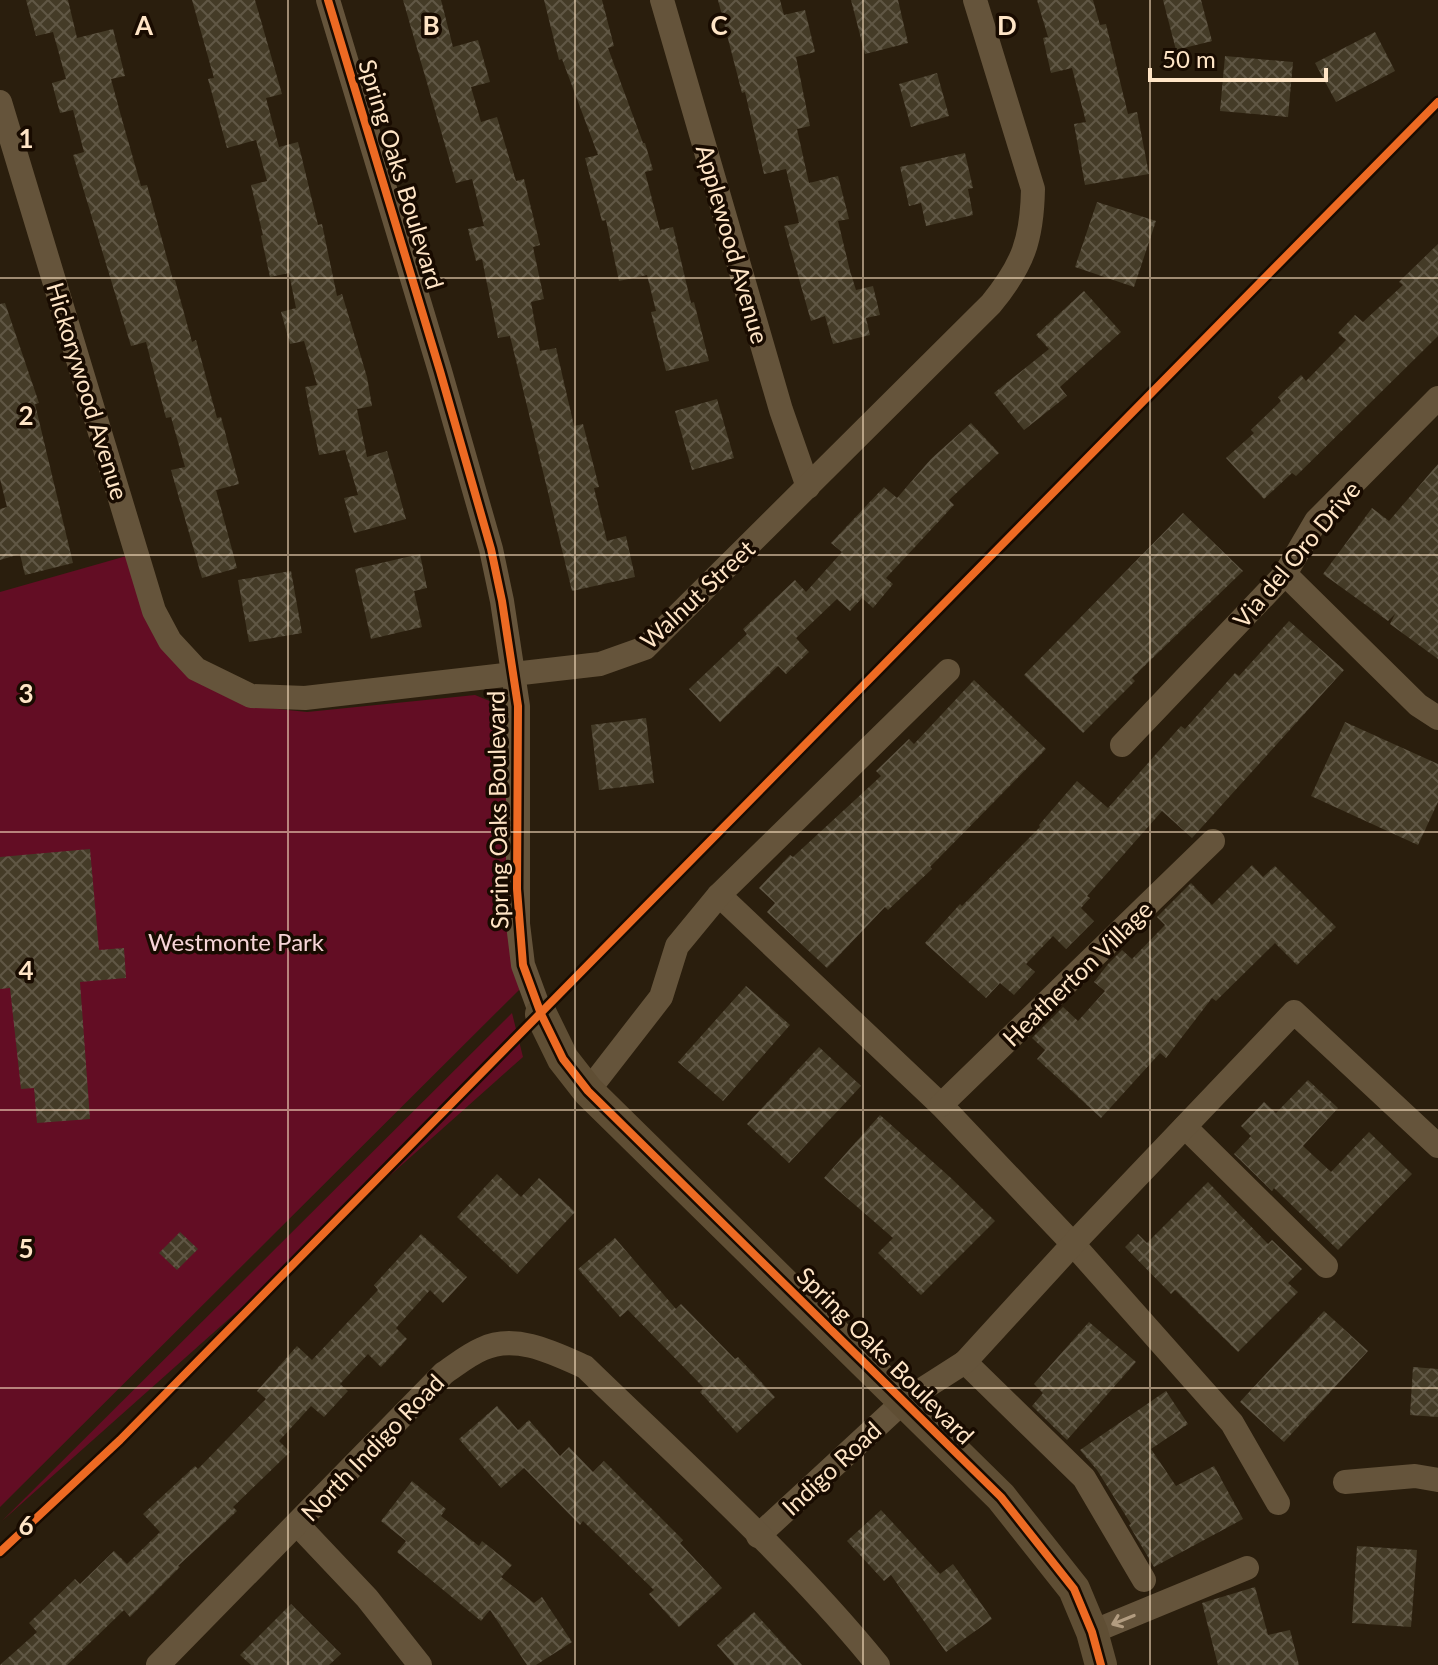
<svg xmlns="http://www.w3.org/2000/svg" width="1438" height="1665" viewBox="0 0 1438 1665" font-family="Lato,sans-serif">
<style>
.green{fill:#630d24}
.building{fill:url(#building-cross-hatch)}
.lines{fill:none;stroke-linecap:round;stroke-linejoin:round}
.street{stroke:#65543b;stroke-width:24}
.secondary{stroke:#5f4e34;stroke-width:32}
.cycleway-casing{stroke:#180b00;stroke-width:13}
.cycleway{stroke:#ed6a23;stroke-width:8}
.oneway{stroke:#b29c80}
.grid{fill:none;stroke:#ffe5c6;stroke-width:2;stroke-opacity:0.55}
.labels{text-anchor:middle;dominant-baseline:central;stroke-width:7;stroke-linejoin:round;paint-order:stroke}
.street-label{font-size:24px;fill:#ffe5c6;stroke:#180b00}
.park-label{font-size:24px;fill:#f7d5d8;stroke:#180b00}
.grid-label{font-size:26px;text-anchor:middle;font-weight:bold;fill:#ffe5c6;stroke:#180b00;stroke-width:7;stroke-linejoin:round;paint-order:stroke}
</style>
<defs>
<pattern id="building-cross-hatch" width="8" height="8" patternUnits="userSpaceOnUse" patternTransform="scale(2)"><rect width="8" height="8" fill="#443b27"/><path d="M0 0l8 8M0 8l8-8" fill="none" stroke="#605745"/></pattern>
</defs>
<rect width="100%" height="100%" fill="#2a1e0d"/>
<g class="green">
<path d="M130 555 148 610 248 706 307 712 475 695 492 702 498 711 525 984 0 1507V592Z"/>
<path d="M512 1013 523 1057 2 1521Z"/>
</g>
<g class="building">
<path d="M26 0H68L77 38 113 29 125 76 111 79 121 116 141 186 147 185 173 280H175L192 342 196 340 217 418 221 417 239 484 216 490 237 568 202 578 171 470 185 467 171 417 166 418 146 342 131 346 73 155 84 152 73 110 60 113 52 83 66 79 53 32 36 36Z"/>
<path d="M192 0H255L282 94 266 98 279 147 298 142 318 225 322 224 337 296 342 294 367 377 372 406 357 409 367 457 387 451 406 519 354 533 344 498 358 495 345 450 319 455 305 387 317 385 304 341 290 344 281 312 296 308 289 273 270 277 261 236 263 235 251 185 267 181 256 140 227 148 208 79 214 78Z"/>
<path d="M403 0H441L453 47 478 40 490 82 471 87 481 122 497 117 516 181 524 179 540 245 533 247 544 299 531 302 540 351 556 348 574 426 583 424 599 487 594 488 607 541 626 536 635 577 572 591 510 336 498 338 482 259 476 261 468 229 484 226 472 179 456 183Z"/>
<path d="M544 0H602L614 46 608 48 643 143H645L653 170 645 172 660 230 673 227 691 303 694 302 709 361 666 371 651 312 656 311 647 275 619 281 606 220 602 221 585 158 598 155 562 59 559 60Z"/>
<path d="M718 0H780L784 15 805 10 815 52 796 57 810 126 797 129 809 183 838 176 849 219 838 221 850 271 856 290 873 286 880 315 866 318 870 335 833 344 825 316 811 321 784 226 799 223 786 169 764 174 745 92 742 93Z"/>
<path d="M851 0H898L908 43 865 54Z"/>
<path d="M1037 0H1093L1100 25 1106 24 1128 114 1137 112 1149 174 1085 185 1074 124 1086 122 1072 68 1051 73 1043 38 1048 37Z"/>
<path d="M1163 0H1201L1212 41 1176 50Z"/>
<path d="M1375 32 1395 71 1336 102 1315 63Z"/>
<path d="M1225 56 1293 62 1288 117 1220 111Z"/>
<path d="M937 73 949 116 911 127 899 84Z"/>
<path d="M965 153 973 188 968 189 973 215 926 226 921 203 909 206 900 167Z"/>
<path d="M1097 202 1156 221 1134 287 1075 267Z"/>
<path d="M1438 244V336L1296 476 1292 473 1264 499 1226 458 1254 433 1251 430 1281 401 1278 397 1301 375 1306 381 1346 340 1338 333 1355 315 1363 322 1403 285 1399 282Z"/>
<path d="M1084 291 1121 332 1060 387 1067 396 1024 430 994 393 1049 349 1036 335Z"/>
<path d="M5 303 39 403 35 404 73 563 25 575 20 554 0 560V509L7 507 0 479V304Z"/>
<path d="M717 399 734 458 692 470 675 411Z"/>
<path d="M971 423 999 453 949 500 954 505 886 578 893 584 873 608 862 598 850 611 837 599 796 638 809 652 786 674 778 666 720 722 689 689 747 634 743 629 795 580 806 592 842 552 831 543 884 487 897 498 931 459Z"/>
<path d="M1438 464V659L1390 624 1395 614 1388 621 1323 574 1372 508 1389 521Z"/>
<path d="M1183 513 1243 571 1132 678 1135 681 1083 733 1024 675Z"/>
<path d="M420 554 427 588 414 591 422 627 371 639 355 569Z"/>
<path d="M291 571 302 633 249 642 238 580Z"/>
<path d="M1289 621 1344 670 1192 838 1162 811 1087 896 1090 898 1081 908 1094 921 1066 949 1053 936 1026 964 1035 972 1014 995 1000 983 986 998 925 943 960 904 962 906 1040 827 1039 825 1077 781 1108 808 1181 726 1185 729 1235 673 1239 676Z"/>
<path d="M974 680 1046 749 930 867 932 869 888 910 885 907 827 968 767 912 775 903 759 888 790 855 793 857 881 776 876 771 909 739 914 744Z"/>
<path d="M646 718 654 783 599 790 591 725Z"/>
<path d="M1345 722 1438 764V802L1418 845 1311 796Z"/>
<path d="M90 849 99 950 124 948 126 978 80 982 90 1119 37 1123 34 1088 21 1089 10 988 0 989V857Z"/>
<path d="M1252 865 1263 877 1275 866 1336 927 1297 965 1275 943 1216 1001 1212 998 1166 1058 1160 1053 1101 1118 1037 1059 1045 1050 1032 1038 1063 1007 1078 1021 1105 991 1094 982 1108 964 1122 950 1132 959 1165 925 1157 917 1191 883 1212 905Z"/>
<path d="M746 986 790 1025 723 1101 678 1062Z"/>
<path d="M819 1047 861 1086 789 1163 747 1124Z"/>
<path d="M1308 1080 1338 1108 1303 1146 1331 1172 1369 1132 1412 1174 1338 1250 1274 1188 1272 1191 1234 1154 1251 1136 1241 1126 1264 1102 1276 1113Z"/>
<path d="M880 1115 951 1178 995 1221 921 1295 878 1253 893 1238 824 1178Z"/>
<path d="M497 1174 521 1197 539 1178 575 1212 517 1274 457 1217Z"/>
<path d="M1208 1182 1268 1244 1272 1240 1302 1269 1288 1283 1298 1292 1238 1352 1175 1290 1171 1294 1125 1247 1138 1234 1147 1243Z"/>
<path d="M180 1232 198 1249 177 1270 159 1253Z"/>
<path d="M421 1234 467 1277 443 1303 430 1290 396 1328 407 1339 381 1367 368 1354 340 1384 348 1391 324 1417 311 1406 279 1441 290 1452 233 1507 237 1511 178 1566 180 1567 130 1617 124 1610 67 1665H0L37 1632 29 1623 75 1579 80 1584 114 1551 127 1564 160 1532 143 1514 195 1466 198 1469 266 1399 257 1391 297 1346 312 1360 378 1290 374 1285Z"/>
<path d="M615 1238 676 1309 681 1304 735 1359 738 1357 775 1397 737 1433 700 1392 704 1388 628 1310 620 1317 578 1269Z"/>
<path d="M1324 1311 1368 1351 1284 1442 1240 1402Z"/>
<path d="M1089 1322 1136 1362 1067 1440 1032 1406 1043 1393 1034 1384Z"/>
<path d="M1413 1367 1438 1369V1417L1410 1415Z"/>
<path d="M1166 1391 1188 1424 1151 1449 1176 1486 1214 1466 1243 1519 1154 1567 1129 1525 1131 1524 1097 1470 1080 1450Z"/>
<path d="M497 1406 518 1430 529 1420 560 1456 569 1447 593 1472 604 1461 683 1540 680 1543 722 1588 679 1627 649 1594 654 1590 583 1521 580 1525 524 1468 501 1488 459 1439Z"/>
<path d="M412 1481 446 1509 441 1516 479 1546 482 1541 512 1565 501 1577 534 1603 542 1597 572 1642 536 1665H527L490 1610 481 1621 397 1552 406 1541 381 1521Z"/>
<path d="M881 1510 940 1574 953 1564 992 1619 946 1652 891 1575 884 1581 847 1541Z"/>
<path d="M1357 1546 1417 1550 1411 1627 1352 1623Z"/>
<path d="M1255 1587 1268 1635 1290 1630 1299 1665H1218L1202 1603Z"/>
<path d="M291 1604 341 1654 329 1665H251L240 1655Z"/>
<path d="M754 1612 802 1665H734L717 1645Z"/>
</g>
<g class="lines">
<g class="street">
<path d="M328 0 440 371 491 549 502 601 518 706V924L523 965 541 1014"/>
<path d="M662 0 781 410 808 487"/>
<path d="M0 102 154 611 170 641 196 669 251 696 305 698 600 664 645 648 991 304C1023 265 1032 240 1033 189L975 0"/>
<path d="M1285 574 1418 705 1438 718"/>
<path d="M1122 745 1285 574 1316 521 1438 398"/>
<path d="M719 895 941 1105 1073 1244 1232 1423 1278 1503"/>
<path d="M588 1091 661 997 677 946 719 895 948 671"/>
<path d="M941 1105 1213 841"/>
<path d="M1185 1127 1326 1266"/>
<path d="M965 1362 1084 1478 1144 1580"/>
<path d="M1345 1482 1415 1476 1438 1480"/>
<path d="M297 1524 367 1598 420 1665"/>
<path d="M758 1536 904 1401 965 1362 1073 1244 1294 1012 1438 1146"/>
<path d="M1092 1632 1247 1568"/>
<path d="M158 1665 444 1373C456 1365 468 1355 482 1349 515 1333 554 1353 585 1367 683 1462 792 1559 878 1665"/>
</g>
<path class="secondary" d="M541 1014 563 1059 588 1091 1001 1497 1074 1589 1092 1632 1101 1665"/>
<defs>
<g id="cycleway">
<path d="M328 0 440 371 491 549 502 601 518 706 517 889 523 965 541 1014 563 1059 588 1091 1001 1497 1074 1589 1092 1632 1101 1665"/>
<path d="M0 1552 120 1440 1438 102"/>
</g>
</defs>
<use href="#cycleway" class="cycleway-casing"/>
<use href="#cycleway" class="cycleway"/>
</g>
<defs><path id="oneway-shaft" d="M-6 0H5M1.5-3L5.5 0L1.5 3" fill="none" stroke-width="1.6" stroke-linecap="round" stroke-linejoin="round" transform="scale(2)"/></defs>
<use class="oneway" href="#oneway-shaft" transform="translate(1123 1620) rotate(158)"/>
<path class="grid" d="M288 0V1665M575 0V1665M863 0V1665M1150 0V1665M0 278H1438M0 555H1438M0 832H1438M0 1110H1438M0 1388H1438"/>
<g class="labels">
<g class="street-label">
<text transform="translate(402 174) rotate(73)">Spring Oaks Boulevard</text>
<text transform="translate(733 244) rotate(74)">Applewood Avenue</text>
<text transform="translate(88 391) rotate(73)">Hickorywood Avenue</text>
<text transform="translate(1296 554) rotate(-50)">Via del Oro Drive</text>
<text transform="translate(697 594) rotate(-43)">Walnut Street</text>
<text transform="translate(497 810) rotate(-91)">Spring Oaks Boulevard</text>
<text transform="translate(1077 973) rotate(-44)">Heatherton Village</text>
<text transform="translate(886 1355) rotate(45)">Spring Oaks Boulevard</text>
<text transform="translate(372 1447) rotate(-46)">North Indigo Road</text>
<text transform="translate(831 1468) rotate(-43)">Indigo Road</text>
</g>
<g class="park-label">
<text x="236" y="941">Westmonte Park</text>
</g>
</g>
<g class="grid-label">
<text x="144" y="35">A</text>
<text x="431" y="35">B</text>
<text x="719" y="35">C</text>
<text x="1007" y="35">D</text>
<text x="26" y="148">1</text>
<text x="26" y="425">2</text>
<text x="26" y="703">3</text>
<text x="26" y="980">4</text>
<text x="26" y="1258">5</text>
<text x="26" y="1535">6</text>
</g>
<path d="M1150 68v12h176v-12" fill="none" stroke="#ffe5c6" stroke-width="4"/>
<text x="1162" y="68" font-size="24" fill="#ffe5c6" stroke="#180b00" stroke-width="6" paint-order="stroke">50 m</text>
</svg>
